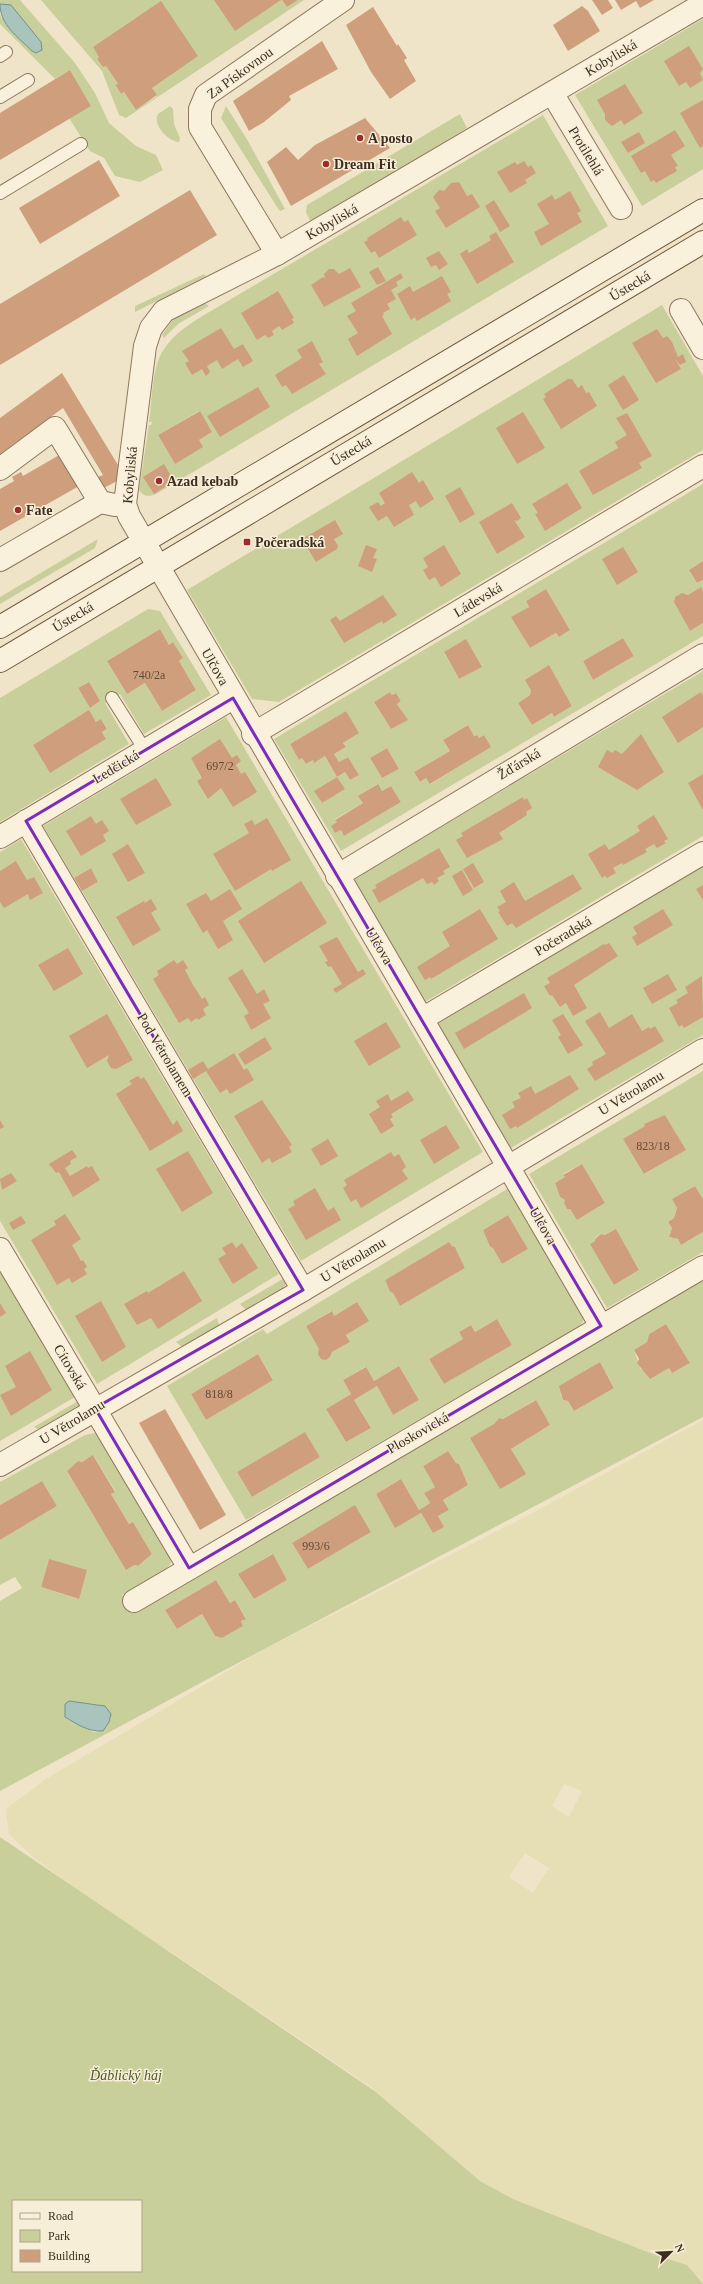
<svg xmlns="http://www.w3.org/2000/svg" width="703" height="2284" viewBox="0 0 703 2284" font-family="Georgia,serif">
<style>
.farmland{fill:#e6deb5;fill-rule:evenodd}
.green{fill:#c9cf9b;fill-rule:evenodd}
.water{fill:#a9c4bc;stroke:#6f938a}
.building{fill:#cf9f7d}
.lines{fill:none;stroke-linecap:round;stroke-linejoin:round}
.service-casing{stroke:#8d765c;stroke-width:14}
.minor-casing{stroke:#8d765c;stroke-width:24}
.secondary-casing{stroke:#6f573f;stroke-width:24}
.service{stroke:#faf1dc;stroke-width:12}
.minor{stroke:#faf1dc;stroke-width:22}
.secondary{stroke:#faf1dc;stroke-width:22}
.marked{fill:none;stroke:#7b2cbf;stroke-width:3;stroke-linejoin:round}
.poi-dot{fill:#9e2a2b;stroke:#f7eed8;stroke-width:1.5}
.labels{text-anchor:middle;dominant-baseline:central;stroke-width:3;stroke-linejoin:round;paint-order:stroke}
.number-label{font-size:12px;fill:#624a37}
.street-label{font-size:14px;fill:#3d2e20;stroke:#f7eed8}
.poi-label{font-size:14px;font-weight:bold;fill:#3d2e20;stroke:#f7eed8;text-anchor:start}
.park-label{font-size:14px;font-style:italic;fill:#4d5a26;stroke:#f7eed8}
</style>
<rect width="100%" height="100%" fill="#f0e4c8"/>
<path class="farmland" d="M703 1420V2284L687 2265 655 2255 513 2199 480 2181 371 2087 168 1950 121 1923 32 1856 9 1834 6 1809 46 1779 265 1649 525 1517ZM564 1784 582 1791 569 1817 552 1806ZM525 1853 549 1868 533 1893 509 1877Z"/>
<g class="green">
<path d="M0 0H20L75 63 95 93 109 123 136 146 156 155 163 170 140 182 115 176 104 158 90 151 69 118 91 106 70 70 55 79 0 24V14L2 19 6 4H0Z"/>
<path d="M41 0H282L287 7 298 0H304L126 118 119 115 102 71ZM99 57 152 88 157 96 136 110 124 92 121 94 115 86 118 84 106 66 97 59Z"/>
<path d="M703 19V169L642 206 575 95Z"/>
<path d="M170 106 173 109 174 124 180 138 179 142C169 142 152 125 158 114Z"/>
<path d="M226 106 248 141 285 209 280 211 277 207 221 118Z"/>
<path d="M460 114 467 128 311 223 306 212 307 205Z"/>
<path d="M543 115 608 226 156 494C148 497 144 497 139 490L149 425H151L152 422H149C152 403 151 388 156 368 163 336 195 321 221 305ZM199 411 212 432 199 440 175 464 158 435Z"/>
<path d="M204 274 206 276 135 312V306Z"/>
<path d="M201 301 209 306 178 324 164 338 162 335 173 319Z"/>
<path d="M662 305 703 376V450L279 702 252 699 187 590Z"/>
<path d="M703 484V561L689 570 697 583 703 580V591L699 586 700 588 688 595 675 597 674 601 690 631 703 623V636L341 851 274 739ZM546 589 570 630 559 637 556 633 530 648 512 617 529 607 526 601ZM623 638 634 656 593 680 583 661ZM466 640 481 667 459 679 444 653ZM549 666 572 706 554 717 552 713 532 725 518 703 530 695 531 690ZM390 692 392 695 396 693 401 701 397 704 407 720 391 729 374 702ZM346 711 358 733 343 743 346 747 334 754 339 762 348 757 359 775 350 780 345 772 337 777 325 756 314 762 313 760 306 764 302 758 299 760 290 744ZM468 725 474 736 477 735 479 738 484 735 490 747 431 784 426 778 420 782 414 772 450 751 443 740ZM387 748 399 769 382 778 370 758ZM337 777 344 789 322 803 315 791ZM377 784 382 791 391 786 401 802 344 836 341 830 335 833 331 826 337 822 335 819 363 803 359 796Z"/>
<path d="M98 539 95 548 0 604V597Z"/>
<path d="M148 609 160 611 211 695 144 734 120 694 105 703 129 744 0 822V698ZM160 629 169 645 173 642 183 658 179 661 196 690 162 711 145 683 127 694 107 661ZM88 682 100 701 90 708 78 688ZM89 711 96 722 102 720 107 729 102 732 106 739 50 773 33 745Z"/>
<path d="M703 671V836L425 1002 352 880Z"/>
<path d="M226 717 483 1152 301 1261 82 891 98 882 91 868 74 878 43 826Z"/>
<path d="M21 839 279 1274 97 1384 0 1221V852Z"/>
<path d="M703 866V1035L511 1148 437 1024Z"/>
<path d="M703 1071V1199L695 1186 672 1199 677 1208 674 1218 668 1222 672 1228 669 1237 678 1239 681 1245 703 1232V1252L607 1308 529 1174ZM665 1115 685 1150 645 1174 624 1139 645 1126V1124ZM582 1164 605 1203 577 1220 570 1209H567L564 1203 565 1200 560 1197 555 1183 565 1177 563 1174ZM616 1230 639 1270 614 1285 594 1242 596 1237 601 1234 605 1235Z"/>
<path d="M507 1189 515 1195 582 1310 584 1320 578 1328 246 1520 167 1386 263 1329 267 1334ZM508 1215 528 1249 502 1264 493 1248 490 1247 483 1230ZM449 1242 452 1246 455 1247 465 1268 400 1306 393 1293 390 1292 385 1280ZM357 1302 368 1321 346 1335 350 1342 332 1352 330 1357 326 1360 306 1326 331 1311 334 1316ZM497 1319 512 1345 444 1384 429 1359 463 1339 459 1332 471 1325 475 1332ZM258 1354 273 1379 206 1420 191 1394ZM399 1366 419 1400 393 1415 377 1386 354 1400 371 1428 346 1442 326 1409 351 1394 343 1380 365 1367 374 1381ZM305 1433 320 1457 252 1497 237 1472Z"/>
<path d="M0 1271 75 1397 0 1441Z"/>
<path d="M286 1277V1284L282 1290 247 1311 240 1304Z"/>
<path d="M703 1279V1417L221 1672 0 1791V1601L22 1588 15 1577 0 1585V1540L57 1506 42 1481 0 1505V1482L85 1435 95 1433 104 1441 169 1552 171 1563 164 1571 122 1595 133 1613ZM666 1324 690 1363 672 1373 669 1368 641 1369 634 1350 647 1342 649 1334ZM600 1362 614 1387 574 1411 568 1401 563 1400 561 1394 562 1390ZM535 1400 550 1425 511 1449 525 1474 494 1424 499 1418 503 1419ZM448 1451 456 1463 459 1464 468 1485 443 1500 449 1510 438 1516 443 1527 433 1533 421 1513 395 1527 376 1494 401 1479 419 1510 430 1503 424 1493 435 1487 423 1466ZM94 1456 115 1491 111 1494 129 1524 133 1522 152 1554 138 1566 134 1565 95 1518 67 1471 78 1461 82 1462ZM355 1506 371 1532 308 1569 292 1543ZM272 1554 287 1580 254 1599 239 1574ZM49 1559 78 1599 41 1587ZM216 1580 230 1603 235 1600 246 1618 241 1621 243 1626 222 1638 215 1636 202 1614 177 1629 165 1610ZM74 1702C85 1705 98 1701 108 1709L103 1731 93 1732 80 1724Z"/>
<path d="M217 1318 220 1327 183 1348 176 1342Z"/>
<path d="M78 1401 80 1407 41 1431 34 1427Z"/>
<path d="M0 1837 376 2092 480 2181 513 2199 655 2255 687 2265 703 2284H0ZM13 2201H141V2271H13Z"/>
</g>
<g class="water">
<path d="M0 4 11 5 41 42 42 50 36 53 32 51C18 37 0 25 0 4Z"/>
<path d="M69 1701 105 1706 111 1714 109 1722 103 1731C88 1732 77 1724 65 1717V1704Z"/>
</g>
<g class="building">
<path d="M214 0H281L235 31Z"/>
<path d="M282 0H298L287 7Z"/>
<path d="M592 0H608L613 8 602 15Z"/>
<path d="M615 0H654L640 8 636 1 621 10Z"/>
<path d="M161 1 198 56 152 88 157 95 136 110 124 92 121 94 115 85 118 84 106 66 103 67 97 59 99 57 93 47Z"/>
<path d="M582 6 588 11 600 31 568 51 553 25Z"/>
<path d="M373 7 397 46 398 44 407 58 404 60 416 81 390 99 371 72 346 25Z"/>
<path d="M322 41 338 69 289 96 291 100 264 122 249 131 233 101Z"/>
<path d="M689 46 703 69 700 73 703 80 690 88 686 82 679 86 664 61Z"/>
<path d="M70 70 91 106 0 160V113Z"/>
<path d="M625 84 643 113 624 125 621 120 612 126 605 120V114L597 100Z"/>
<path d="M703 100V146L700 148 680 113Z"/>
<path d="M365 118 390 148 291 206 267 162 286 147 298 160 315 145Z"/>
<path d="M675 130 685 146 671 155 678 166 675 167 677 171 656 183 654 180 651 182 645 171 641 173 631 156Z"/>
<path d="M639 132 645 143 628 153 621 142Z"/>
<path d="M99 160 120 196 40 244 19 208Z"/>
<path d="M524 161 528 167 531 165 536 173 525 180 527 183 510 193 497 172 515 162 517 165Z"/>
<path d="M459 182 467 196 472 194 480 207 446 228 435 211 440 208 433 197 439 190 444 191 451 183Z"/>
<path d="M190 190 217 235 0 365V304Z"/>
<path d="M570 191 581 211 577 213 582 222 541 246 534 232 549 224 537 204 552 195 555 200Z"/>
<path d="M494 200 510 226 500 232 485 206Z"/>
<path d="M401 217 404 222 408 220 417 235 379 258 375 251 371 253 364 242 368 240 367 238Z"/>
<path d="M496 232 514 262 477 284 460 254 467 249 469 253 491 240 489 236Z"/>
<path d="M439 251 448 264 439 270 436 265 431 267 426 258Z"/>
<path d="M378 267 386 281 377 285 369 272Z"/>
<path d="M350 268 361 287 324 307 311 285 323 277 325 279 324 274 329 269H334L339 274Z"/>
<path d="M401 273 403 278 396 282 398 286 391 290 396 299 387 304 390 309 383 313 384 315 382 316 392 334 357 356 348 339 358 333 347 316 356 311 351 303Z"/>
<path d="M442 276 451 292 447 294 451 301 417 321 415 317 411 320 397 294 410 286 413 292Z"/>
<path d="M278 291 294 318 292 319 294 323 282 330 279 326 272 331 274 335 268 338 265 335 257 340 241 313Z"/>
<path d="M221 328 234 349 243 344 253 361 243 367 238 359 222 369 217 360 207 366 210 372 206 376 202 369 192 375 185 363 189 361 182 351Z"/>
<path d="M657 329 663 338 667 336 672 342 678 357 683 354 686 362 680 365 675 359 681 369 656 383 632 343Z"/>
<path d="M312 341 323 362 319 364 326 374 292 394 286 385 282 387 275 375 302 358 297 350Z"/>
<path d="M62 373 118 465 117 481 102 489 95 478 103 475 63 408 0 454V418Z"/>
<path d="M624 375 639 400 623 410 608 385Z"/>
<path d="M568 379H572L578 388 582 385 586 393 589 392 597 406 561 429 543 399 546 397 544 394Z"/>
<path d="M258 387 270 407 220 437 207 416Z"/>
<path d="M200 411 212 432 199 440 203 447 175 464 158 435Z"/>
<path d="M523 412 545 448 517 464 496 428Z"/>
<path d="M627 413 652 456 639 463 642 468 593 495 579 471 618 448 615 442 627 435 616 418Z"/>
<path d="M61 454 79 486 0 531V489L14 481 12 477 21 472 23 476Z"/>
<path d="M164 464 174 481 154 494 143 477Z"/>
<path d="M412 472 419 483 423 480 434 499 420 508 416 501 409 505 414 515 394 527 387 516 378 521 369 507 378 502 381 506 385 503 379 493Z"/>
<path d="M567 483 582 508 545 531 535 514 538 513 532 504Z"/>
<path d="M460 487 475 514 460 523 445 496Z"/>
<path d="M512 503 521 518 517 521 514 520 525 537 497 554 479 522Z"/>
<path d="M335 520 343 534 334 539 338 546 337 549 316 562 302 539Z"/>
<path d="M366 545 377 549 373 558 377 559 372 572 358 566Z"/>
<path d="M444 545 461 574 441 587 435 577 429 580 423 570 428 567 423 558Z"/>
<path d="M623 547 638 572 617 585 602 559Z"/>
<path d="M703 561V580L697 583 689 570Z"/>
<path d="M701 587 703 591V623L690 631 674 602 675 597 682 593 688 595Z"/>
<path d="M546 589 570 630 559 637 556 633 530 648 511 617 529 607 526 601Z"/>
<path d="M383 595 397 615 383 624 382 621 344 643 330 620 336 616 340 621Z"/>
<path d="M160 629 169 645 173 642 183 658 179 661 196 690 162 711 145 683 127 694 107 661Z"/>
<path d="M623 638 634 656 593 680 583 661Z"/>
<path d="M466 639 482 667 459 679 444 652Z"/>
<path d="M549 665 572 706 554 717 552 713 532 725 518 703 530 695 531 690 525 680Z"/>
<path d="M89 682 100 701 90 708 78 688Z"/>
<path d="M390 692 392 695 396 693 401 701 397 704 408 720 391 729 374 702Z"/>
<path d="M701 692 703 696V727L678 743 662 717Z"/>
<path d="M89 710 96 722 101 719 107 729 102 732 106 739 50 773 33 745Z"/>
<path d="M346 711 359 733 343 743 346 747 334 754 339 762 348 757 359 775 350 780 345 772 337 777 325 756 314 763 313 760 306 764 302 758 299 760 290 744Z"/>
<path d="M468 725 474 736 477 735 479 738 484 735 491 747 430 784 426 778 420 782 414 772 450 751 443 740Z"/>
<path d="M641 734 664 772 637 790 598 767 607 750 613 753 615 750 622 754Z"/>
<path d="M220 739 232 758 237 755 241 761 236 765 241 774 245 772 257 792 233 807 221 788 208 799 197 781 202 778 191 758Z"/>
<path d="M387 748 399 769 382 778 370 758Z"/>
<path d="M703 774V810L688 783Z"/>
<path d="M337 777 345 789 322 803 314 791Z"/>
<path d="M156 778 172 805 136 825 120 799Z"/>
<path d="M378 784 382 791 391 786 401 802 344 836 341 830 335 833 331 826 337 822 335 820 363 803 358 796Z"/>
<path d="M523 797 524 800 527 798 532 808 526 812 527 815 499 833 503 839 467 858 456 840 463 836 461 833Z"/>
<path d="M654 815 668 839 664 841 666 843 657 848 654 844 645 849 647 852 623 865 622 863 613 868 616 873 607 878 605 876 602 878 588 854 605 844 609 850 640 831 637 826Z"/>
<path d="M91 816 96 824 102 820 109 831 103 835 106 841 81 856 66 831Z"/>
<path d="M267 818 291 860 272 871 271 869 235 891 213 854 249 833 244 824 252 820 255 825Z"/>
<path d="M128 844 145 873 128 882 112 854Z"/>
<path d="M439 848 450 867 443 871 445 874 437 878 439 881 434 885 432 882 427 884 423 878 379 903 372 890 377 888 375 885Z"/>
<path d="M16 861 27 880 34 877 43 893 30 900 28 894 4 908 0 902V871Z"/>
<path d="M473 863 484 882 474 888 463 869Z"/>
<path d="M91 868 98 882 82 891 74 878Z"/>
<path d="M462 870 473 890 463 896 452 876Z"/>
<path d="M573 874 582 889 516 928 512 923 507 926 498 912 500 911 497 907 506 902 500 891 514 882 525 901Z"/>
<path d="M301 881 327 923 264 963 238 921Z"/>
<path d="M703 885V900L696 889Z"/>
<path d="M230 889 242 909 223 921 233 940 218 949 207 930 203 933 186 904 206 893 211 901Z"/>
<path d="M151 899 157 909 151 913 161 930 133 946 116 917 144 901 145 903Z"/>
<path d="M480 909 498 939 431 979 430 977 425 980 417 967 450 946 442 932Z"/>
<path d="M663 909 673 925 637 946 632 937 637 934 633 927Z"/>
<path d="M337 937 358 972 363 969 366 974 336 993 333 989 342 984 331 966 328 967 325 962 328 961 319 946Z"/>
<path d="M609 943 618 956 574 985 587 1008 573 1016 566 1003 560 1007 552 995 550 996 544 986 550 983 547 978 604 944 605 945Z"/>
<path d="M68 948 83 974 54 991 38 965Z"/>
<path d="M174 960 177 964 183 960 188 968 185 970 193 985 202 999 205 997 209 1005 203 1009 206 1015 198 1020 197 1018 191 1022 188 1018 179 1023 153 979 159 975 157 971Z"/>
<path d="M242 969 257 994 264 989 270 1001 263 1004 271 1018 251 1030 244 1016 249 1013 228 978Z"/>
<path d="M668 974 677 990 652 1004 643 988Z"/>
<path d="M702 976 703 1017 684 1028 682 1025 679 1027 669 1008 678 1003 676 1000 688 993 685 987Z"/>
<path d="M524 993 532 1008 464 1049 455 1033Z"/>
<path d="M600 1012 609 1028 632 1014 642 1031 649 1027 650 1029 655 1026 664 1041 595 1081 587 1069 593 1065 592 1062 606 1054 585 1021Z"/>
<path d="M107 1014 133 1060 116 1069 111 1068 107 1061 109 1055 87 1068 69 1036Z"/>
<path d="M563 1014 583 1045 568 1054 558 1037 561 1035 552 1020Z"/>
<path d="M386 1022 401 1047 369 1066 354 1041Z"/>
<path d="M265 1037 272 1049 245 1065 238 1054Z"/>
<path d="M234 1053 244 1070 247 1068 254 1080 230 1094 227 1089 220 1093 206 1071 193 1079 188 1070 203 1061 208 1069Z"/>
<path d="M570 1075 579 1089 517 1128 516 1126 510 1129 502 1115 515 1107 512 1102 521 1098 518 1093 531 1086 535 1094Z"/>
<path d="M138 1076 141 1079 144 1077 173 1125 177 1120 183 1131 150 1151 116 1094 132 1084 129 1081Z"/>
<path d="M408 1091 414 1100 391 1114 393 1117 390 1119 394 1126 381 1134 369 1114 380 1107 376 1101 388 1094 391 1101Z"/>
<path d="M262 1100 292 1145 289 1147 292 1152 272 1163 269 1158 262 1163 234 1116Z"/>
<path d="M665 1115 686 1150 644 1174 623 1139 645 1126 644 1124Z"/>
<path d="M0 1120 4 1127 0 1129Z"/>
<path d="M446 1125 460 1148 434 1164 420 1140Z"/>
<path d="M328 1139 338 1156 321 1166 311 1149Z"/>
<path d="M72 1150 77 1157 70 1161 71 1164 65 1168 70 1176 87 1166 88 1168 92 1166 100 1180 73 1197 59 1172 56 1173 49 1164Z"/>
<path d="M188 1151 213 1193 182 1212 156 1169Z"/>
<path d="M391 1152 394 1157 399 1154 406 1167 402 1170 408 1179 361 1208 356 1199 351 1202 343 1188 347 1185 344 1180Z"/>
<path d="M582 1164 605 1203 577 1220 570 1209H567L564 1203 565 1200 560 1197 555 1183 565 1177 563 1175Z"/>
<path d="M11 1173 17 1181 2 1190 0 1179Z"/>
<path d="M695 1186 703 1199V1232L681 1245 678 1239 669 1237 672 1228 668 1222 674 1218 677 1208 672 1199Z"/>
<path d="M315 1188 328 1211 334 1207 341 1220 306 1240 288 1209 295 1205 293 1201Z"/>
<path d="M65 1214 81 1239 72 1245 81 1261 83 1260 87 1267 84 1269 87 1274 72 1283 69 1278 57 1285 31 1240 56 1225 54 1221Z"/>
<path d="M508 1215 528 1249 502 1264 493 1248 490 1247 483 1230Z"/>
<path d="M21 1216 26 1223 13 1230 9 1223Z"/>
<path d="M616 1229 639 1270 614 1285 590 1244 594 1242 596 1238 601 1234 605 1235Z"/>
<path d="M232 1242 236 1248 242 1243 258 1268 233 1284 218 1259 226 1254 222 1248Z"/>
<path d="M449 1242 452 1246 455 1247 465 1268 400 1306 393 1293 390 1292 385 1280Z"/>
<path d="M184 1271 202 1301 158 1329 151 1318 137 1325 124 1304 147 1291 148 1293Z"/>
<path d="M101 1301 126 1347 102 1362 75 1316Z"/>
<path d="M357 1302 369 1321 346 1335 350 1342 332 1352 330 1357 326 1360 321 1359 318 1354 319 1349 306 1326 332 1311 334 1316Z"/>
<path d="M0 1303 6 1313 0 1317Z"/>
<path d="M497 1319 512 1345 444 1384 429 1359 463 1339 459 1332 471 1325 475 1332Z"/>
<path d="M666 1324 690 1363 672 1373 669 1368 650 1379 637 1363 639 1359 634 1350 647 1342 649 1334Z"/>
<path d="M30 1351 52 1390 11 1416 0 1395 16 1387 5 1366Z"/>
<path d="M258 1354 273 1380 206 1420 191 1394Z"/>
<path d="M600 1362 614 1388 574 1411 568 1401 563 1400 559 1386Z"/>
<path d="M399 1366 419 1400 393 1415 377 1386 354 1400 371 1428 346 1442 326 1409 351 1394 343 1380 366 1367 374 1381Z"/>
<path d="M536 1400 550 1425 511 1449 526 1474 500 1489 470 1438 494 1424 499 1418 503 1419Z"/>
<path d="M165 1409 226 1515 200 1530 139 1423Z"/>
<path d="M305 1432 320 1457 252 1497 237 1472Z"/>
<path d="M448 1451 456 1463 459 1464 468 1485 443 1500 449 1510 438 1516 444 1527 433 1533 421 1513 395 1528 376 1494 401 1479 419 1510 430 1503 424 1493 435 1487 423 1466Z"/>
<path d="M93 1455 115 1492 111 1494 129 1524 133 1522 152 1554 138 1566 134 1565 126 1570 67 1471 78 1461 82 1462Z"/>
<path d="M42 1481 57 1506 0 1540V1505Z"/>
<path d="M355 1505 371 1532 308 1569 292 1543Z"/>
<path d="M273 1554 287 1580 254 1599 238 1574Z"/>
<path d="M49 1559 87 1570 79 1599 41 1587Z"/>
<path d="M216 1580 230 1603 235 1600 246 1619 241 1621 243 1626 222 1638 215 1636 202 1614 177 1629 165 1610Z"/>
</g>
<g class="lines">
<defs>
<g id="service">
<path d="M0 56 6 52"/>
<path d="M0 97 28 80"/>
<path d="M0 193 81 144"/>
<path d="M112 698 145 750"/>
</g>
<g id="minor">
<path d="M552 93 621 208"/>
<path d="M277 254 200 127V109L206 95 343 0"/>
<path d="M681 310 703 348"/>
<path d="M0 469 55 428 100 502"/>
<path d="M0 560 100 502 115 505"/>
<path d="M253 734 703 466"/>
<path d="M26 821 303 1290"/>
<path d="M0 837 233 698"/>
<path d="M337 876 703 655"/>
<path d="M422 1019 703 853"/>
<path d="M0 1249 189 1568"/>
<path d="M601 1326C445 1055 284 787 129 516L125 504 145 346 151 328 164 311 277 254 703 4"/>
<path d="M0 1465 303 1290 703 1050"/>
<path d="M134 1601 703 1267"/>
</g>
<g id="secondary">
<path d="M0 627 703 210"/>
<path d="M0 661 703 242"/>
</g>
</defs>
<use href="#service" class="service-casing"/>
<use href="#minor" class="minor-casing"/>
<use href="#secondary" class="secondary-casing"/>
<use href="#service" class="service"/>
<use href="#minor" class="minor"/>
<use href="#secondary" class="secondary"/>
</g>
<path class="marked" d="M233 698 601 1326 189 1568 95 1408 303 1290 26 821Z"/>
<g class="poi-dot">
<circle cx="360" cy="138" r="4"/>
<circle cx="326" cy="164" r="4"/>
<circle cx="159" cy="481" r="4"/>
<circle cx="18" cy="510" r="4"/>
<rect x="243" y="538" width="8" height="8" rx="2"/>
</g>
<g class="labels">
<g class="number-label">
<text x="149" y="675">740/2a</text>
<text x="220" y="766">697/2</text>
<text x="653" y="1146">823/18</text>
<text x="219" y="1394">818/8</text>
<text x="316" y="1546">993/6</text>
</g>
<g class="street-label">
<text transform="translate(611 58) rotate(-31)">Kobyliská</text>
<text transform="translate(240 73) rotate(-36)">Za Pískovnou</text>
<text transform="translate(586 151) rotate(59)">Protilehlá</text>
<text transform="translate(332 222) rotate(-30)">Kobyliská</text>
<text transform="translate(630 286) rotate(-31)">Ústecká</text>
<text transform="translate(351 451) rotate(-31)">Ústecká</text>
<text transform="translate(130 475) rotate(-85)">Kobyliská</text>
<text transform="translate(478 600) rotate(-31)">Ládevská</text>
<text transform="translate(73 617) rotate(-31)">Ústecká</text>
<text transform="translate(215 667) rotate(60)">Ulčova</text>
<text transform="translate(519 764) rotate(-31)">Žďárská</text>
<text transform="translate(116 767) rotate(-31)">Ledčická</text>
<text transform="translate(563 936) rotate(-31)">Počeradská</text>
<text transform="translate(379 946) rotate(59)">Ulčova</text>
<text transform="translate(165 1055) rotate(59)">Pod Větrolamem</text>
<text transform="translate(631 1093) rotate(-31)">U Větrolamu</text>
<text transform="translate(543 1226) rotate(60)">Ulčova</text>
<text transform="translate(353 1260) rotate(-31)">U Větrolamu</text>
<text transform="translate(70 1367) rotate(59)">Cítovská</text>
<text transform="translate(72 1422) rotate(-31)">U Větrolamu</text>
<text transform="translate(418 1433) rotate(-30)">Ploskovická</text>
</g>
<g class="poi-label">
<text x="368" y="138">A posto</text>
<text x="334" y="164">Dream Fit</text>
<text x="167" y="481">Azad kebab</text>
<text x="26" y="510">Fate</text>
<text x="255" y="542">Počeradská</text>
</g>
<g class="park-label">
<text x="126" y="2075">Ďáblický háj</text>
</g>
</g>
<rect x="12" y="2200" width="130" height="72" fill="#f7eed8" stroke="#ada18e"/>
<rect x="20" y="2213" width="20" height="6" fill="#faf1dc" stroke="#ada18e"/>
<text x="48" y="2220" font-size="12" fill="#3d2e20">Road</text>
<rect x="20" y="2230" width="20" height="12" fill="#c9cf9b" stroke="#ada18e"/>
<text x="48" y="2240" font-size="12" fill="#3d2e20">Park</text>
<rect x="20" y="2250" width="20" height="12" fill="#cf9f7d" stroke="#ada18e"/>
<text x="48" y="2260" font-size="12" fill="#3d2e20">Building</text>
<g transform="translate(671 2252) rotate(66)" stroke="#f7eed8" stroke-width="3" paint-order="stroke">
<path d="M0-3L7 15L0 10L-7 15Z" fill="#3d2e20"/>
<text y="-6" font-size="11" font-weight="bold" text-anchor="middle" fill="#3d2e20">N</text>
</g>
</svg>
